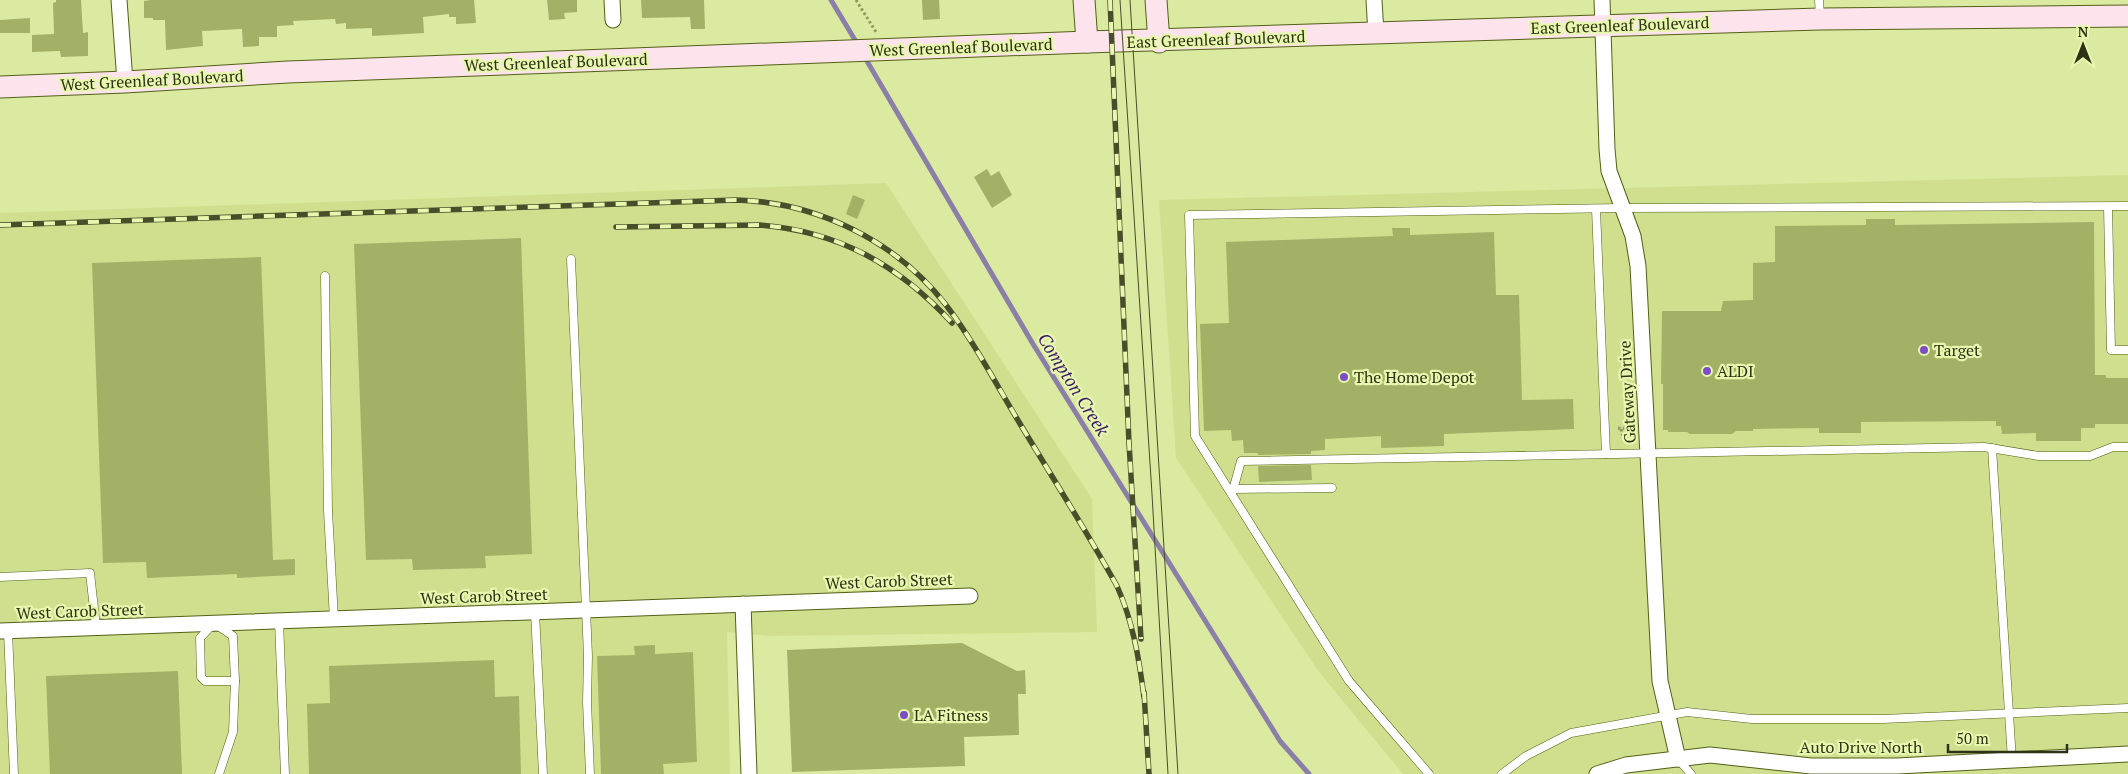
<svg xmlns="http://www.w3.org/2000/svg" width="2128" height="774" viewBox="0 0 2128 774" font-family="'PT Serif',serif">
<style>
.built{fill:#cfdf8e}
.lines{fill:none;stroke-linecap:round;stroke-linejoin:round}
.stream{stroke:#8c7fa7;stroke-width:5}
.building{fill:#a3b167}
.lane-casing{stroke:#545f17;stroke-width:9}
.street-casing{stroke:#545f17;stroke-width:17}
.secondary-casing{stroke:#545f17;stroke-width:23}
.path{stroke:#8d9862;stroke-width:3;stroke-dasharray:2.5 2.5;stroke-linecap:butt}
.lane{stroke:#fff;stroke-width:8}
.street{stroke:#fff;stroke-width:15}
.secondary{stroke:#fce3ec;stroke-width:21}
.tram{stroke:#484e2a;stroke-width:1}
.rail-casing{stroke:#484e2a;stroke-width:5.5}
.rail{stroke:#e8f7ae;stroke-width:4;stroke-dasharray:11;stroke-linecap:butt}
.poi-dot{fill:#7c4dc5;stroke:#e8f7ae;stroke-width:2}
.labels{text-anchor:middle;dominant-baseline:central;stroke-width:4.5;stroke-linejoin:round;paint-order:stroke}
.street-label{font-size:16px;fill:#2d3215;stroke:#e8f7ae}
.poi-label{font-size:16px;fill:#2d3215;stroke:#e8f7ae;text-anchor:start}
.water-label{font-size:18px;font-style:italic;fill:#3b1969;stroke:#e8f7ae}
</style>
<rect width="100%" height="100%" fill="#daeaa1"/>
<g class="built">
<path d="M2128 175V774H1403L1319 672 1176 458 1159 200Z"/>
<path d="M886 183 1092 499 1097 632 771 636 727 632 730 774H0V213Z"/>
</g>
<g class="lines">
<g class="stream">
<path d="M831 0 858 45"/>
<path d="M864 56 1033 344 1280 741 1309 774"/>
</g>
</g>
<g class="building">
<path d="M56 0H81L83 33 88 32V56L61 57 60 51 32 52V35L54 34 53 3 56 2Z"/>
<path d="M151 0H474L476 23 456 24V17H449V14L423 17 424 33 372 36V28L346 29V23L336 24 335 19 293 21 294 25 277 26V37H259V46L243 47 242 29 202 31 203 46 166 50 165 20H153V18H144V1Z"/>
<path d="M547 0H577V12L564 13 565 19 549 20Z"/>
<path d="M641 0H704L705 29H691L690 17 642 18Z"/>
<path d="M922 0H939L940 19 923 20Z"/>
<path d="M30 18V33H0V20Z"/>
<path d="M987 169 991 176 999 171 1012 195 992 208 974 177Z"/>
<path d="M853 195 865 200 857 219 846 214Z"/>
<path d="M1866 219H1895V225L2094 222 2095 375H2106V378H2128V424H2095V428H2081V441H2036V433L2002 434 2001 426H1996V421L1861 422V433H1819V428L1753 429V431H1736L1732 434H1690L1687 432H1668V430H1663V384H1661L1662 311H1721L1723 301 1753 300V263L1775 262V226L1866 225Z"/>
<path d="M1392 228H1410V235L1494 232 1496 295H1519L1522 400 1573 399 1574 429 1444 434V446L1381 448V436L1325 439V450L1311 451V454L1258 455V453H1244L1243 440 1232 441 1231 430 1204 431 1200 324 1229 323 1226 242 1393 236Z"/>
<path d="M521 238 532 554 485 556 486 568 413 570 412 559 366 560 354 244Z"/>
<path d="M261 257 273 560 295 559V575L237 578V574L147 578 146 562 103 563 92 263Z"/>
<path d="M1311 465 1312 480 1259 482 1258 466Z"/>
<path d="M962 643 1017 671 1025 670 1026 694H1018L1019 735 964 737 965 766 792 772 787 650Z"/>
<path d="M655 645V654L693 652 697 762 663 764 664 774H601L597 656 635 655 634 646Z"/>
<path d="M494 660 495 697 519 696 521 774H309L307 704 330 703 329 666Z"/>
<path d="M178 671 182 774H50L46 676Z"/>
</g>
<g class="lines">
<defs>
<g id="lane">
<path d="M1819 0 1820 17"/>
<path d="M2108 207 2111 350H2128"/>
<path d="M1596 209 1606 454"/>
<path d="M571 259 588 656 587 702 590 774"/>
<path d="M325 276 328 511 334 619"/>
<path d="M1992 448 2012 760"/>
<path d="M1233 489 1332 488"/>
<path d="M1232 494 1241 461 1984 447 2039 456H2090L2113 447H2128"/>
<path d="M0 577 90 573 96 627"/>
<path d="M535 612 543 774"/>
<path d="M279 621 285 774"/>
<path d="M214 623 233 636 235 681H205L201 677 200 638Z"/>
<path d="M8 631 14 774"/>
<path d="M1678 759 1691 774"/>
<path d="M219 774 233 732 235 681"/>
<path d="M1429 774 1349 681 1195 436 1189 215 1622 208 2128 206"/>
<path d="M1502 774 1526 756 1571 733 1687 712 1752 719H1883L2128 708"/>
</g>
<g id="street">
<path d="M119 0 125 82"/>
<path d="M612 0 613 20"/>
<path d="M1374 0 1376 34"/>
<path d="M1602 0 1607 149 1609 171 1633 236 1638 266 1660 681 1678 759"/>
<path d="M743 604 749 774"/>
<path d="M0 631 970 596"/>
<path d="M1597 774 1626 765 1710 755 1811 766H1897L2128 754"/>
</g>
<g id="secondary">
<path d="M1084 0 1087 42"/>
<path d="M1156 0 1159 42"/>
<path d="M0 87 125 82 288 72 1087 42 1820 19 2128 16"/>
</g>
</defs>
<use href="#lane" class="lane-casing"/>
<use href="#street" class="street-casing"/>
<use href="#secondary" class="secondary-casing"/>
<g class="path">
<path d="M856 0 876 32"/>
<path d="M1618 428 1633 429"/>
<path d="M1621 429 1622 434 1630 442"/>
</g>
<use href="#lane" class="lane"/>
<use href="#street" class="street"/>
<use href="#secondary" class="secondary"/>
<g class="tram">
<path d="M1120 0 1152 494 1168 774"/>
<path d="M1130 0 1178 774"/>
</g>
<defs>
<g id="rail">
<path d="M1110 0 1129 443 1141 639"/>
<path d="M0 225 736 200C817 202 896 241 946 305 975 343 997 386 1022 427 1054 480 1087 532 1117 586 1133 622 1139 658 1144 697"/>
<path d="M616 227 760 225C838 231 899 265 952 323"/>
<path d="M1144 692 1149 774"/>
</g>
</defs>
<use href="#rail" class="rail-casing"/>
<use href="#rail" class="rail"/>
</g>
<g class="poi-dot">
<circle cx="1924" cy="350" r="5"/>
<circle cx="1707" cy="371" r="5"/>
<circle cx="1344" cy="377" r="5"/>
<circle cx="904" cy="715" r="5"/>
</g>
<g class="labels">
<g class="street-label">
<text transform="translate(1620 25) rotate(-2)">East Greenleaf Boulevard</text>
<text transform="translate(1216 39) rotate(-2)">East Greenleaf Boulevard</text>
<text transform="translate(961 47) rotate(-2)">West Greenleaf Boulevard</text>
<text transform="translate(556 62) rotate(-2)">West Greenleaf Boulevard</text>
<text transform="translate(152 80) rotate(-3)">West Greenleaf Boulevard</text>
<text transform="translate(1627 392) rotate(-93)">Gateway Drive</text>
<text transform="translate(889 581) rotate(-2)">West Carob Street</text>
<text transform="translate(484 596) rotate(-2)">West Carob Street</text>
<text transform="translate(80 611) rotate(-2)">West Carob Street</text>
<text x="1861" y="747">Auto Drive North</text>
</g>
<g class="poi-label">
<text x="1934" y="350">Target</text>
<text x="1717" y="371">ALDI</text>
<text x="1354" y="377">The Home Depot</text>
<text x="914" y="715">LA Fitness</text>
</g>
<g class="water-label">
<text transform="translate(1074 384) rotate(58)">Compton Creek</text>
</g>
</g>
<g transform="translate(2083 45)" stroke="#e8f7ae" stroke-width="4" paint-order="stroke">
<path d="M0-4L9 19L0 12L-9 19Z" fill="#2d3215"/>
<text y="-8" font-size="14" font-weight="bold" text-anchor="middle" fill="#2d3215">N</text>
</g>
<path d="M1948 744v8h119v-8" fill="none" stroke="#2d3215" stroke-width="2.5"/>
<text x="1956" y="744" font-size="15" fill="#2d3215" stroke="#e8f7ae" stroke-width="4" paint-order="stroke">50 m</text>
</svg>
